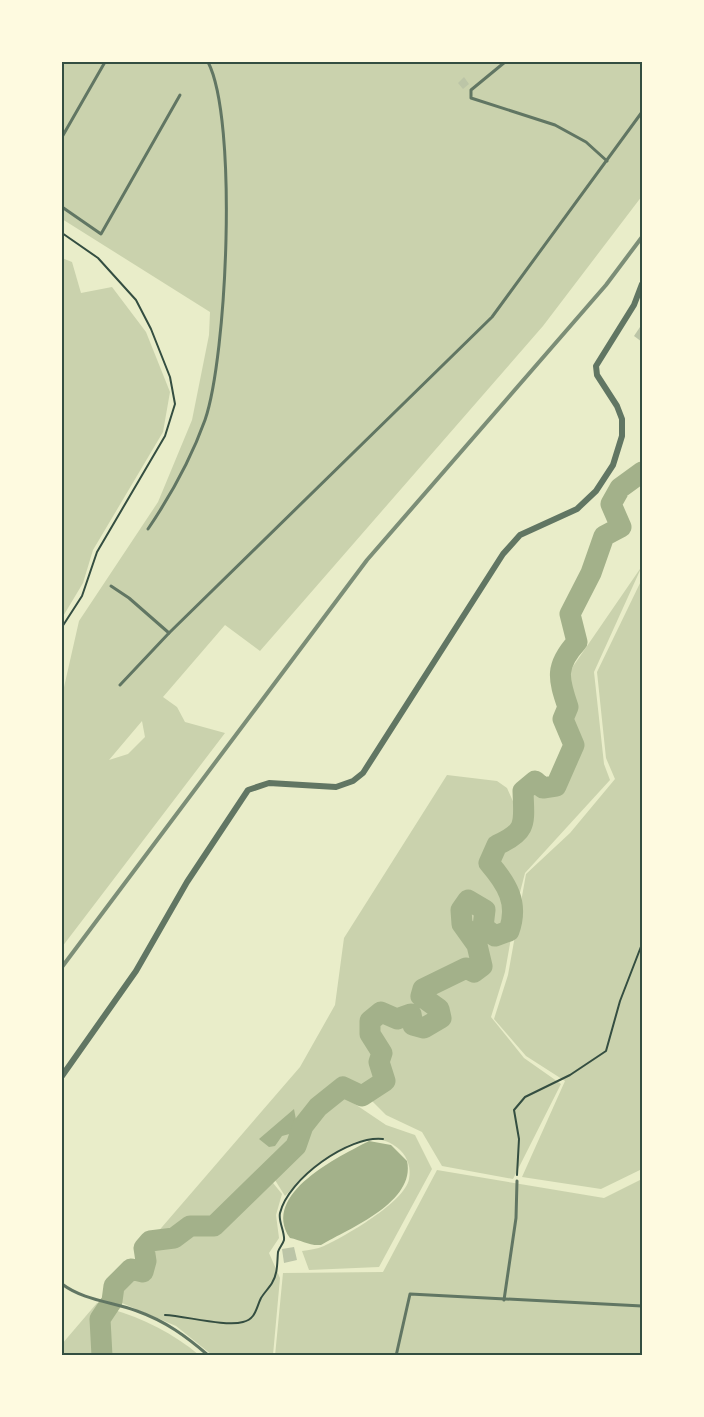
<svg xmlns="http://www.w3.org/2000/svg" width="704" height="1417" viewBox="0 0 704 1417" font-family="'IBM Plex Serif',serif">
<style>
.green{fill:#cad2ad;fill-rule:evenodd}
.water{fill:#a3b18a}
.lines{fill:none;stroke-linecap:round;stroke-linejoin:round}
.river{stroke:#a3b18a;stroke-width:21}
.building{fill:#bcc5a7}
.path{stroke:#344e41;stroke-width:2}
.service{stroke:#617663;stroke-width:3}
.minor{stroke:#617663;stroke-width:6}
.rail{stroke:#7c8e77;stroke-width:4}
.neatline{fill:none;stroke:#344e41;stroke-width:2}
</style>
<rect width="100%" height="100%" fill="#e9edc9"/>
<g class="green">
<path d="M62 62H642V196L543 326 260 651 225 625 163 697 177 707 185 722 225 733 62 947V696L79 621 158 502 192 420 209 335 210 312 62 219ZM142 721 145 737 128 754 109 760Z"/>
<path d="M62 258 72 262 81 293 112 287 146 332 170 392 163 432 93 550 83 583 62 618Z"/>
<path d="M642 566 594 672 604 764 610 780 525 873 516 908 508 876 495 860C504 840 523 844 529 823 531 815 528 803 528 795L535 786 543 792 558 790 579 744 568 719 573 706 563 681Z"/>
<path d="M642 579V1169L601 1189 522 1177 565 1081 526 1056 494 1019 508 975 526 874 570 833 615 779 606 758 597 672Z"/>
<path d="M447 775 497 781 507 788 520 817 513 832 491 842 483 864 503 888 507 919 497 927 489 922 490 906 467 895C441 931 466 923 473 949 474 953 473 959 473 963L467 962 420 986 417 998 434 1015 417 1020 412 1010 398 1013 382 1008 370 1015 364 1027 377 1054 374 1063 379 1080 359 1091 341 1082 302 1122 290 1143 211 1221H191L173 1235 156 1234 300 1067 335 1005 344 938Z"/>
<path d="M470 913H478L480 933 497 942 511 938 505 972 491 1017 524 1058 561 1084 513 1179 442 1166 422 1132 386 1115 369 1098 389 1081 385 1049 374 1028 383 1019 396 1024 405 1020 410 1031 423 1032 445 1021V1011L428 992 465 973 473 977 485 970 484 949 470 924Z"/>
<path d="M343 1096 386 1125 415 1135 432 1169 379 1267 309 1270 302 1251C309 1250 317 1249 324 1246 344 1237 405 1202 409 1179 411 1168 408 1158 400 1150 363 1116 311 1170 285 1196L275 1180 320 1114Z"/>
<path d="M437 1170 604 1198 642 1179V1355L275 1356 283 1273 383 1272Z"/>
<path d="M269 1178 282 1194 276 1215 279 1238 269 1253 280 1278 273 1355H212L176 1326 117 1301 118 1288 133 1274 143 1275 150 1263 149 1250 155 1244 176 1241 192 1229H216Z"/>
<path d="M97 1303 105 1304C95 1320 94 1337 98 1355H62V1344Z"/>
<path d="M111 1309C143 1318 174 1334 199 1355H106L104 1321Z"/>
</g>
<g class="water">
<path d="M294 1109 297 1125 293 1133 282 1136 275 1146 269 1147 259 1139Z"/>
<path d="M369 1141 391 1145 407 1161C416 1202 350 1228 321 1245 309 1246 301 1240 290 1238 260 1194 340 1156 369 1141Z"/>
</g>
<g class="lines">
<path class="river" d="M102 1356 100 1319 112 1301 114 1286 131 1269 143 1272 146 1261 144 1248 150 1241 174 1238 190 1226H214L296 1146 303 1126 318 1107 343 1087 362 1096 385 1081 379 1062 382 1053 370 1034V1021L381 1012 397 1019 411 1014 413 1025 424 1028 441 1018 439 1009 421 996 423 989 466 968 474 972 482 966 477 945 462 924 461 910 468 900 485 910 483 927 495 936 509 931C519 903 507 884 489 863L497 845C528 831 524 823 523 791L535 781 543 788 556 786 574 745 563 719 568 707C558 678 555 666 577 642L570 614 591 573 604 536 621 527 611 504 620 488 642 472"/>
</g>
<g class="building">
<path d="M464 77 469 84 463 89 458 83Z"/>
<path d="M642 324V342L634 336Z"/>
<path d="M294 1247 297 1260 284 1263 282 1249Z"/>
</g>
<g class="lines">
<g class="path">
<path d="M62 233 98 258 136 300 151 329 170 377 175 404 165 436 97 552 82 596 62 627"/>
<path d="M517 1175 519 1139 514 1110 525 1097 570 1075 606 1051 620 1001 642 944"/>
<path d="M165 1315C185 1316 226 1327 243 1322 256 1319 256 1308 261 1298 264 1293 269 1288 272 1283 278 1273 277 1263 278 1252 279 1248 283 1244 284 1240 285 1232 278 1221 280 1213 288 1179 349 1135 383 1139"/>
</g>
<g class="service">
<path d="M505 62 471 90V98L555 125 586 142 607 161"/>
<path d="M62 137 105 62"/>
<path d="M62 207 101 234 180 95"/>
<path d="M148 529C171 495 191 459 205 420 227 356 238 120 208 62"/>
<path d="M111 586 129 598 169 633"/>
<path d="M120 685 169 633 492 317 642 112"/>
<path d="M62 1284C83 1300 112 1302 137 1311 165 1321 186 1336 209 1356"/>
<path d="M504 1300 516 1218 517 1181"/>
<path d="M396 1356 410 1294 642 1306"/>
</g>
<path class="minor" d="M62 1076 136 971 187 882 248 790 269 783 336 787 353 781 363 773 503 554 520 535 577 509 596 491 613 465 622 436V419L617 406 597 375 596 366 634 305 642 284"/>
<path class="rail" d="M62 967 367 560 606 285 642 237"/>
</g>
<rect width="704" height="1417" fill="none" stroke="#fefae0" stroke-width="126"/>
<rect x="63" y="63" width="578" height="1291" class="neatline"/>
</svg>
